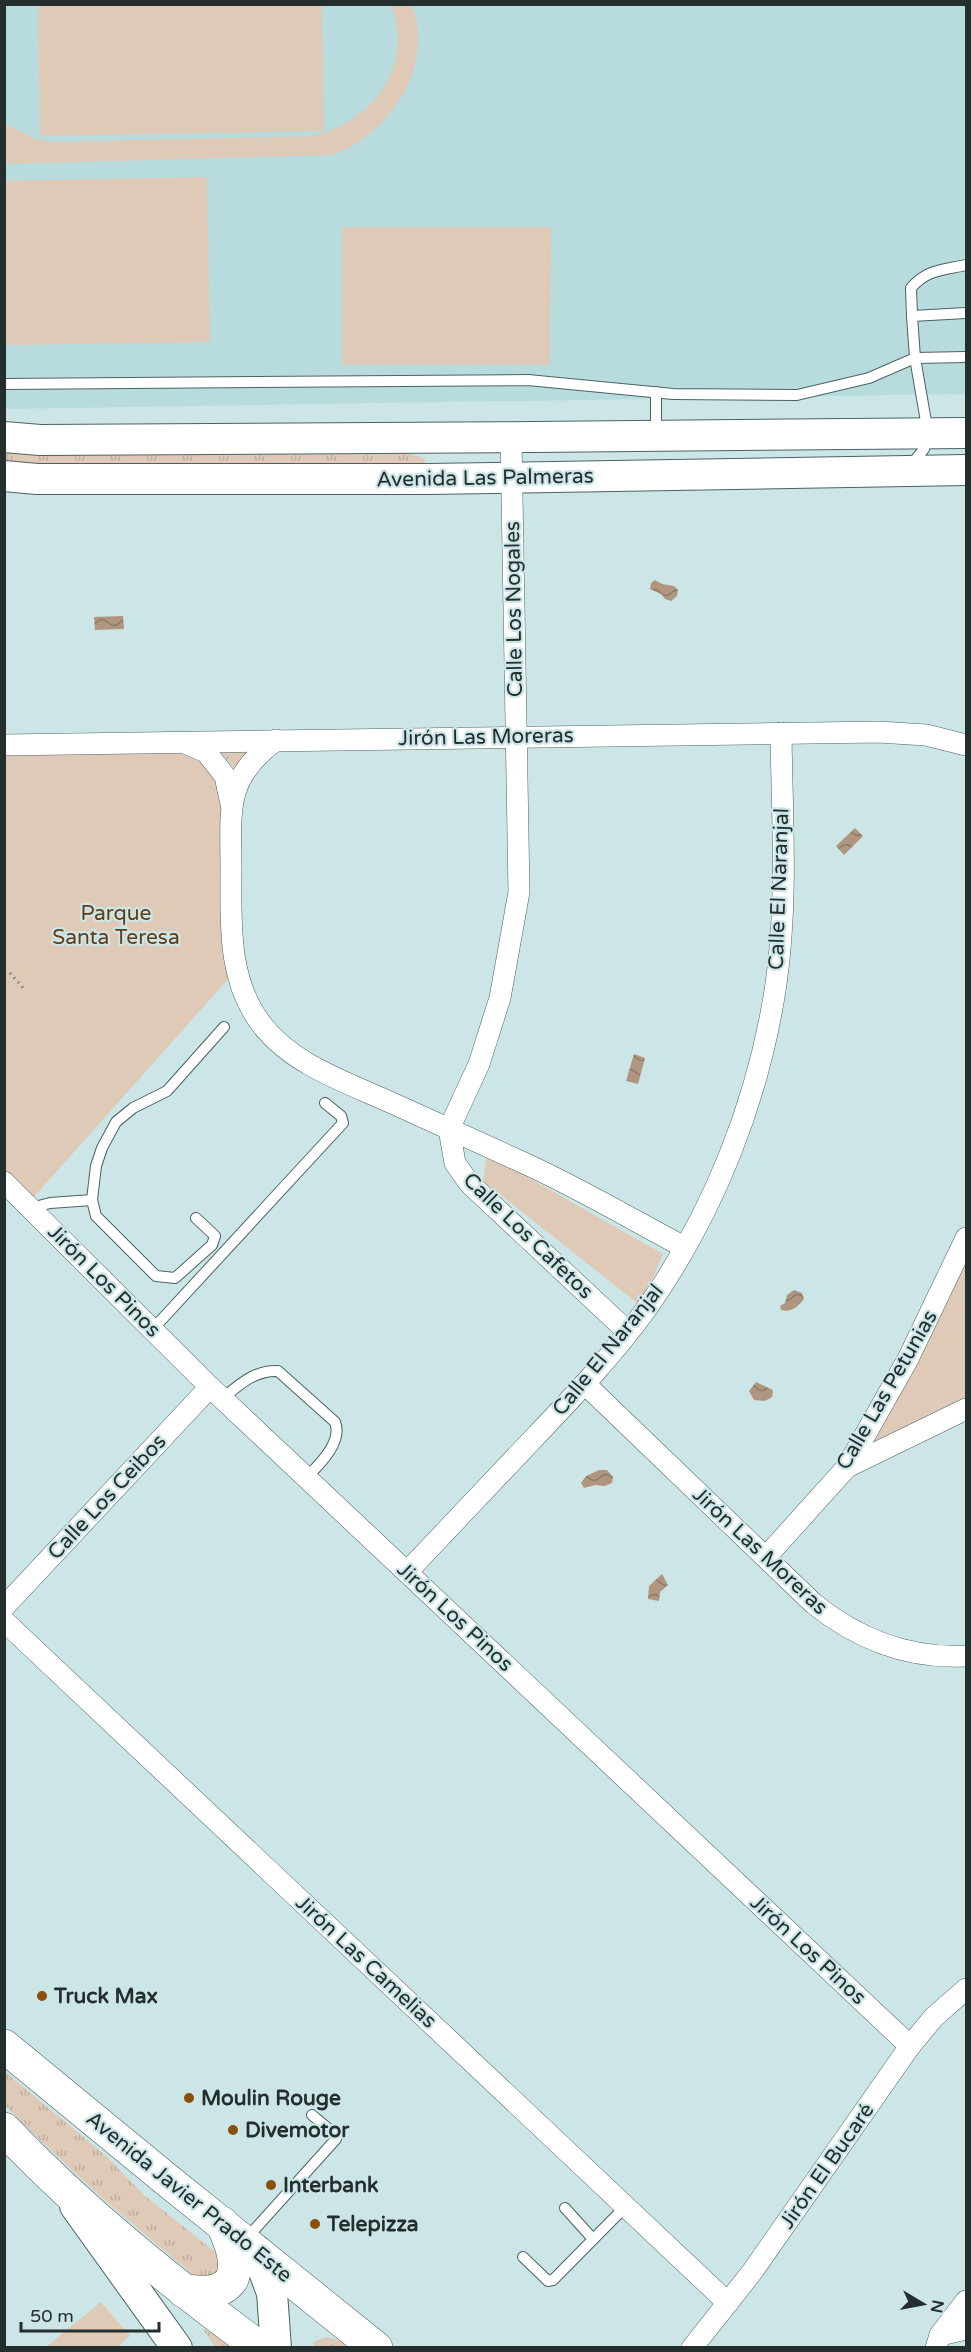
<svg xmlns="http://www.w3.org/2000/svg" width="971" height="2352" viewBox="0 0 971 2352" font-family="'Varela Round',sans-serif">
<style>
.built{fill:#b8dcdd}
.grass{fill:url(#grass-tufts)}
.park{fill:#dfc9b7}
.water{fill:url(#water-waves)}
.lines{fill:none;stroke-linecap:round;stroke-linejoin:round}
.lane-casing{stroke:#4b6263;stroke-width:12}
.street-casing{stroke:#4b6263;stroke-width:22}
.secondary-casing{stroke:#4b6263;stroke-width:32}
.primary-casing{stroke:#4b6263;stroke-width:34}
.path{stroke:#738586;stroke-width:3;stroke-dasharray:1.5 4.5;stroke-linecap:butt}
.lane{stroke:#fff;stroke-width:10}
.street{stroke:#fff;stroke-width:21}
.secondary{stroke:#fff;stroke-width:30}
.primary{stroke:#fff;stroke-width:33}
.poi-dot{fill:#8a4f09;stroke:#cce6e7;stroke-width:2}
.labels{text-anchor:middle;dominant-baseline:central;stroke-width:4.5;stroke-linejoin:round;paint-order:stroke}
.street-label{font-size:21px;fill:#242e2e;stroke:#cce6e7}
.park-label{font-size:21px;fill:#623c15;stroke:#cce6e7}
.poi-label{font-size:21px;font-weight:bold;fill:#242e2e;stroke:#cce6e7;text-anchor:start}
</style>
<defs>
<pattern id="grass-tufts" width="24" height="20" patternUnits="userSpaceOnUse" patternTransform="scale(1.5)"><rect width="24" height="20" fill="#dfc9b7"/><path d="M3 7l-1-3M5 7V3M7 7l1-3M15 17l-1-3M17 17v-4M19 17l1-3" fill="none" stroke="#bfad9e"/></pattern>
<pattern id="water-waves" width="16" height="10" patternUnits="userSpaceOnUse" patternTransform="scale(1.5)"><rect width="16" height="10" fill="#b0957f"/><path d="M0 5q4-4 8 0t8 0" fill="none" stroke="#8f7a68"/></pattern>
</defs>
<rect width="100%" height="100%" fill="#cce6e7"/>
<path class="built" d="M4 5H966V394L5 409Z"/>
<g class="grass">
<path d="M4 447 389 449C402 455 415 452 425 460L424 466 5 467Z"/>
<path d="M217 748H252L235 769Z"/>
<path d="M4 2071 105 2155 144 2195 219 2255 227 2276 196 2277C129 2222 65 2167 5 2105Z"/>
<path d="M202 2328 236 2347H215Z"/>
<path d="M326 2337 341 2341 348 2347H314L313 2342Z"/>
</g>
<g class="park">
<path d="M38 5H322L324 131 40 136Z"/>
<path d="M391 5H412C431 58 403 112 358 142 350 148 341 151 333 155L5 164V124L35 139 55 142 312 136C372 123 415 66 391 5Z"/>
<path d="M207 177 210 342 5 345V181Z"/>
<path d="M342 227H551L550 365H342Z"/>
<path d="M162 747C196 757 199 758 221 786L230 977 32 1199 5 1173 4 750Z"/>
<path d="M487 1154 663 1254 641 1306 483 1181Z"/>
<path d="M966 1257V1399L864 1446Z"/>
<path d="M101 2302 130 2336 117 2347H46Z"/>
</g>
<g class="water">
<path d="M655 580 662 584 674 586 678 590 677 596 671 601 665 599 661 594 650 589 651 583Z"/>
<path d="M123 616 124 629 95 630 94 617Z"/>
<path d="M855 828 863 836 844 855 836 846Z"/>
<path d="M634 1054 645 1058 638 1084 626 1081Z"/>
<path d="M794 1290 802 1293 804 1299C798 1307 791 1313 781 1310L780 1306 785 1303 787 1295Z"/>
<path d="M756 1382 773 1390 772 1397 765 1401 754 1400 749 1391Z"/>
<path d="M599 1470H607L613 1477 612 1483 605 1486 595 1485 584 1488 581 1483 586 1476Z"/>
<path d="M662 1574 668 1585 660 1592 659 1601 648 1599 649 1586Z"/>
</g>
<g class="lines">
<defs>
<g id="lane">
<path d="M912 316 911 288C927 269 944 270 966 265"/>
<path d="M4 384 528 380 673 394 797 395 869 378 915 358 966 357"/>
<path d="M656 433V392"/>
<path d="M912 464 924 449 928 433 915 358 912 316 966 313"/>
<path d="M31 1208 50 1203 92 1200"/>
<path d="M196 1218 215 1236 212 1245 175 1278 156 1276 96 1216 92 1200 96 1166 102 1148 116 1122 133 1108 167 1091 224 1027"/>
<path d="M153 1329 343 1123 341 1116 325 1103"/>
<path d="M223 1398C240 1384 255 1370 278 1371L335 1422C343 1442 319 1465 307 1477"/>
<path d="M565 2208 593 2239"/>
<path d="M246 2239 336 2139V2135L312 2115"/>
<path d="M523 2257 548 2281 553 2280 625 2207"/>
</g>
<g id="street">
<path d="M511 437 519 892 500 998 479 1064 449 1129 455 1163 469 1183 628 1332"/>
<path d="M276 740C224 779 231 809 231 868 231 922 227 980 262 1025 293 1065 346 1082 392 1103 436 1123 480 1143 524 1163 579 1188 631 1219 684 1247"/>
<path d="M185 743 206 752 225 776 231 804"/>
<path d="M4 745 878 732 926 735 966 745"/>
<path d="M4 1182 210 1387 910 2046"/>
<path d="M585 1384 814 1604C859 1640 908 1659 966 1656"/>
<path d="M847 1467 966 1409"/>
<path d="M766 1557 847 1467 908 1359 966 1238"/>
<path d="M407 1572C449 1528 491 1483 533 1439 573 1397 613 1355 647 1308 714 1213 759 1099 776 984 788 901 782 817 781 733"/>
<path d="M4 1607 210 1387"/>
<path d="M4 1621 728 2303"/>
<path d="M940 2335 966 2329"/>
<path d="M692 2348 752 2272 910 2046 934 2017 966 1989"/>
<path d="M936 2348 940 2335 966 2301"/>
</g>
<g id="secondary">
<path d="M4 437 40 440C349 440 657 435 966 433"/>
<path d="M4 476 37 479H428L966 470"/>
<path d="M75 2206 177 2348"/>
<path d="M256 2250 272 2293 276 2348"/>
</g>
<g id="primary">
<path d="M4 2046 167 2180 376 2348"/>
<path d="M4 2129C82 2211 169 2281 260 2348"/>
<path d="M184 2291C201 2293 221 2295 232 2279 239 2260 230 2241 222 2223"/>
</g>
</defs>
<use href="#lane" class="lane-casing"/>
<use href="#street" class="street-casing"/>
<use href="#secondary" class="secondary-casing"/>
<use href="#primary" class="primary-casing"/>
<path class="path" d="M10 973 25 990"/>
<use href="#lane" class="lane"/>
<use href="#street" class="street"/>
<use href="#secondary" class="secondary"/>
<use href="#primary" class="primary"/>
</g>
<g class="poi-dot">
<circle cx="42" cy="1996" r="6"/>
<circle cx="189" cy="2098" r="6"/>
<circle cx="233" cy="2130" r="6"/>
<circle cx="271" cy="2185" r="6"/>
<circle cx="315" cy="2224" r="6"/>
</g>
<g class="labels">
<g class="street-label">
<text transform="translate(485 478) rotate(-1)">Avenida Las Palmeras</text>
<text transform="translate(514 609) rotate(-91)">Calle Los Nogales</text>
<text transform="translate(486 737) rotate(-1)">Jirón Las Moreras</text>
<text transform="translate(779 889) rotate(-88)">Calle El Naranjal</text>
<text transform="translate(528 1236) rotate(44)">Calle Los Cafetos</text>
<text transform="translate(104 1281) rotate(45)">Jirón Los Pinos</text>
<text transform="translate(608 1350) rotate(-51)">Calle El Naranjal</text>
<text transform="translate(887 1390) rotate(-60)">Calle Las Petunias</text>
<text transform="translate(107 1497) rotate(-47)">Calle Los Ceibos</text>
<text transform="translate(760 1551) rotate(43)">Jirón Las Moreras</text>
<text transform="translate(455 1617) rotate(43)">Jirón Los Pinos</text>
<text transform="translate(808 1950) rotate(43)">Jirón Los Pinos</text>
<text transform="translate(366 1962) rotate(43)">Jirón Las Camelias</text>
<text transform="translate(827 2166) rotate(-55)">Jirón El Bucaré</text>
<text transform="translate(189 2197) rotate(39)">Avenida Javier Prado Este</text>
</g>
<g class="park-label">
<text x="116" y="913">Parque<tspan x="116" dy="24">Santa Teresa</tspan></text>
</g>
<g class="poi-label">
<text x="54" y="1996">Truck Max</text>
<text x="201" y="2098">Moulin Rouge</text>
<text x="245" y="2130">Divemotor</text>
<text x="283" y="2185">Interbank</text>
<text x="327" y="2224">Telepizza</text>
</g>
</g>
<rect width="971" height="2352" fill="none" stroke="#242e2e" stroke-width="12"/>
<g transform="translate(923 2304) rotate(100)" stroke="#cce6e7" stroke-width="4.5" paint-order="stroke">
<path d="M0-4.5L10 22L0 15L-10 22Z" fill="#242e2e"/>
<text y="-9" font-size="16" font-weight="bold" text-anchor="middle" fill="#242e2e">N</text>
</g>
<path d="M21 2322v9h138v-9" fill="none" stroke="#242e2e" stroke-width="3"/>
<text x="30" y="2322" font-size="18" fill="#242e2e" stroke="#cce6e7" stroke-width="4.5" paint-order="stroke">50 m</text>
</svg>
